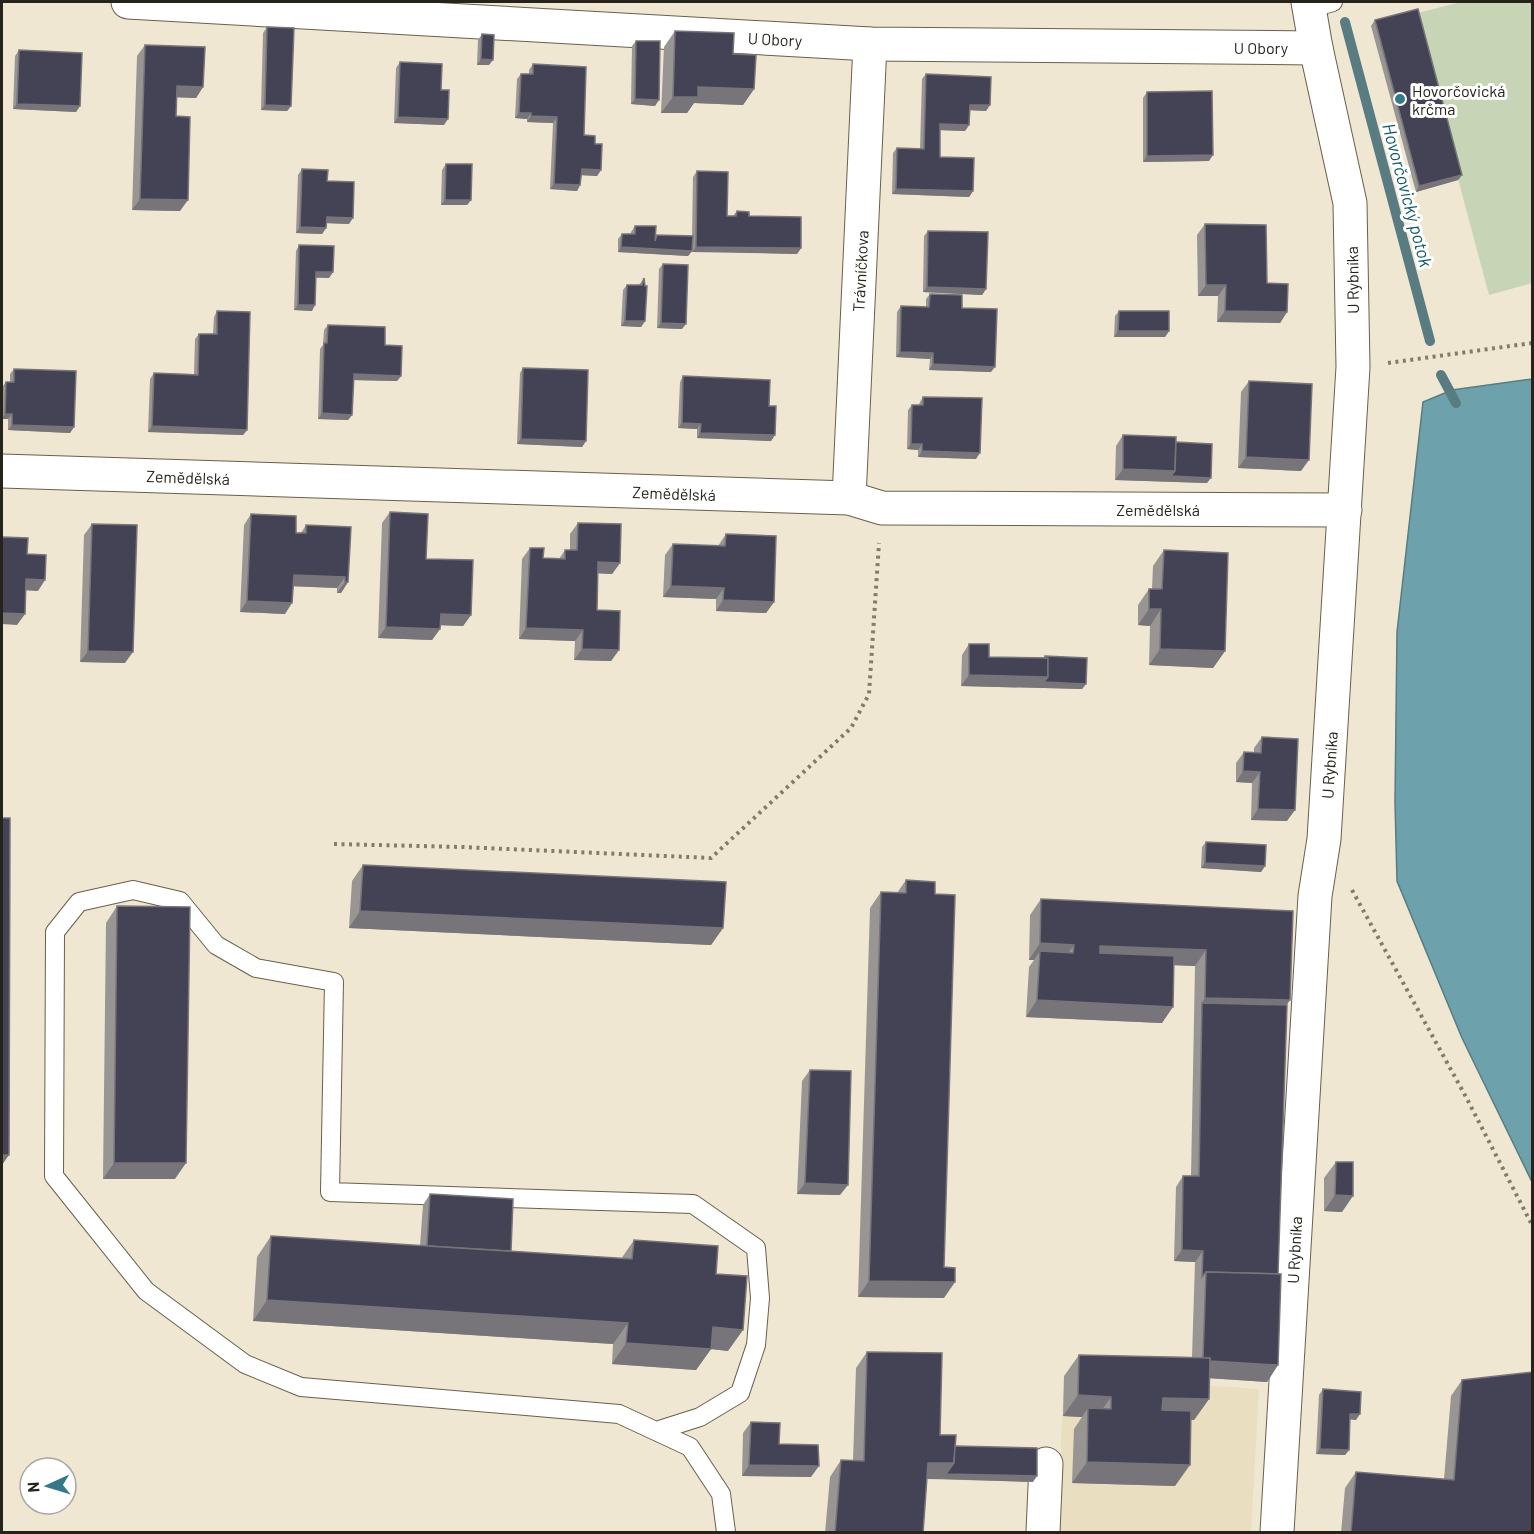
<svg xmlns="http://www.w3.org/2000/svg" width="1534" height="1534" viewBox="0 0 1534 1534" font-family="Barlow,sans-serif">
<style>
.built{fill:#e9dec0}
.green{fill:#c7d4b5}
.water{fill:#6da2ad;stroke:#587c81;stroke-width:1.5}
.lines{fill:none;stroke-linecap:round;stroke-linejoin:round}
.stream{stroke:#587c81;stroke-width:10}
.lane-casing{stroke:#68604d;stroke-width:20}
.street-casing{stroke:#68604d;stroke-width:35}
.path{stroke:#817c6e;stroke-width:4;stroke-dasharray:3 4.5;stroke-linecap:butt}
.lane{stroke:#fff;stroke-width:18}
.street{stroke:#fff;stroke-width:33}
.wall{fill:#999593}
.shaded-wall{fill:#77747a}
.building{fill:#434355;stroke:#77747a;stroke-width:1.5}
.poi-dot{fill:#357888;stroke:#fff;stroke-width:2}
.labels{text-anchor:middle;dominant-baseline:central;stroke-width:6;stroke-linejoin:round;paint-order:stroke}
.street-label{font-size:16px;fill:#26231b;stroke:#fff}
.poi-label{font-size:16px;fill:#26231b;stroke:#fff;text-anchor:start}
.water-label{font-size:18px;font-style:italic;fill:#0e5b67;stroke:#fff}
</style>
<rect width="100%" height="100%" fill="#efe7d1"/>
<path class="built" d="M1064 1376 1259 1389 1251 1532H1057Z"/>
<path class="green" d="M1461 2H1532V283L1489 295 1414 14Z"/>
<path class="water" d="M1532 379V1182L1462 1038 1397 881 1395 802 1397 632 1423 402 1452 390Z"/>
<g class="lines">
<g class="stream">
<path d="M1345 22 1430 341"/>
<path d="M1441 375 1456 403"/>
</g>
<defs>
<g id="lane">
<path d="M1309 9 1333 2"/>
<path d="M656 1431 700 1417 740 1393 756 1345 760 1298 756 1248 693 1204 330 1192 334 982 256 968 216 945 180 901 133 890 79 902 55 932 54 1176 146 1291 245 1364 301 1387 619 1414 690 1447 721 1494 726 1532"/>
</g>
<g id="street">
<path d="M128 2 870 44 1316 48"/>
<path d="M2 471 849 498 882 508 1345 510"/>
<path d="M849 498 870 44"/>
<path d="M1043 1532 1046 1464"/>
<path d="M1277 1532 1315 896 1324 839 1353 367 1350 203 1316 48 1308 2"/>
</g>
</defs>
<use href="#lane" class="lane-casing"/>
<use href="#street" class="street-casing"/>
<g class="path">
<path d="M1388 363 1532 343"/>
<path d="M334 844 462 847 711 858 851 728 869 694 879 543"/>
<path d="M1352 890 1466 1097 1532 1225"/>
</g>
<use href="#lane" class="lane"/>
<use href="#street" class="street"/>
</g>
<g class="wall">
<path d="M1375 20 1462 175 1458 180 1416 192 1371 26Z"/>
<path d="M267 27 291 106 287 111 261 110 263 33Z"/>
<path d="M675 31 733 54 754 89 743 105 694 103 687 113H661L664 47Z"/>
<path d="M482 34 489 65H477L478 40Z"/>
<path d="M636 41 655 106 631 104 632 46Z"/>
<path d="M145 45 203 87 196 98 176 97V116L180 211 132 210 137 56Z"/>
<path d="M19 50 80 106 76 112 13 109 15 56Z"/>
<path d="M400 62 444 125 394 123 396 68Z"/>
<path d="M533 64 584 135 595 144 601 170 597 176 581 175 580 185 577 191 550 189 553 123 527 122V119L515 118 517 79 521 74H529V70Z"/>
<path d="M926 74 990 105 986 111 970 110 969 125 965 131 940 130V157L973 191 969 197 892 194 893 153 897 148 920 149 922 79Z"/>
<path d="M1147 92 1209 161 1143 162V98Z"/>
<path d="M446 164 471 200 467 205H441L442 170Z"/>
<path d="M302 169 327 181 349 224 326 223V228L322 234 296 233 298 175Z"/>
<path d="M697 171 727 216H733L737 211 749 216 801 248 797 254 692 251 688 256 618 252V239L622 234H631V232L635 226 655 237 657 235 692 236 693 177Z"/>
<path d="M1205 224 1267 283 1287 312 1280 323 1217 322 1218 296H1198L1197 235Z"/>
<path d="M928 231 986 289 982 295 923 292 924 236Z"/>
<path d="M299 245 333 272 329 278H316L312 311 294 310 296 251Z"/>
<path d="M663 264 682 329 657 328 659 269Z"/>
<path d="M644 278 645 321 641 327 621 326 623 290 627 285H639Z"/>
<path d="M930 294 962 308 991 372 929 370 930 359 896 357 897 312 901 306 926 307V299Z"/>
<path d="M217 311 247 430 243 435 148 432 150 379 154 373 194 374 195 339 199 334H213L214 317Z"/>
<path d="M1119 311 1169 331 1165 337H1114L1115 316Z"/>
<path d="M328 325 385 345 401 376 397 381 354 380 352 415 348 420 318 419 320 349 323 345 324 330Z"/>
<path d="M523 368 586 441 582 447 517 444 520 373Z"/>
<path d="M14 369 74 427 70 433 8 430V419H2V387L6 382H10V374Z"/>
<path d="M683 376 769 406 775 435 771 441 697 438V429L678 428 680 382Z"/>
<path d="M1249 381 1301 471 1238 468 1241 392Z"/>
<path d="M923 397 976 459 918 457V450L907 449 908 410 912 405H919L920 402Z"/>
<path d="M1123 435 1176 442 1207 483 1115 480 1116 446Z"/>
<path d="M390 512 471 615 463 626 440 625V629L432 640 378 638 382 523Z"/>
<path d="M251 514 296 533H301L306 525 348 582 341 593H337V588L293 586 285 614 240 612 244 525Z"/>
<path d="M578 523 620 563 612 574 598 573 597 610 619 650 611 661 574 660 575 641 519 639 522 559 530 548 543 558 559 559 565 550H570V534Z"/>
<path d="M92 524 125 663 80 662 84 535Z"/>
<path d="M726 534 774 602 766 613 716 611V599L663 597 665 555 673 544 718 546Z"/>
<path d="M1164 550 1225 651 1213 668 1149 665 1150 626 1138 625V605L1149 589H1152L1153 566Z"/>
<path d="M969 644 989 657 1044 658 1045 656 1086 684 1082 689 961 686 962 655Z"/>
<path d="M1262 737 1287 821 1251 820 1252 783 1236 782V763L1244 752H1254V748Z"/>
<path d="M1206 842 1265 866 1261 872 1201 868 1202 847Z"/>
<path d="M363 865 723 928 711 945 349 928 352 881Z"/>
<path d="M906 880 935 894 944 1298 858 1297 870 908 881 892 897 893Z"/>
<path d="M1041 899 1293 911 1287 1005 1278 1274V1365L1267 1382 1209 1378V1399L1194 1420H1191L1175 1486 1072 1483 1074 1429 1082 1417 1063 1416 1064 1376 1079 1355 1192 1357 1195 1262 1174 1261 1176 1187 1183 1176H1191L1195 966 1174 965 1162 1023 1026 1017 1029 967 1034 960H1029L1030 915Z"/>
<path d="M117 906 175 1179H103L106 923Z"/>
<path d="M810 1070 840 1195 797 1194 802 1081Z"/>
<path d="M1336 1162 1342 1212 1324 1211V1178Z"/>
<path d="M430 1194 511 1251 621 1259 634 1240 716 1274 728 1351 711 1349 696 1370 612 1364 613 1344 253 1321 257 1257 271 1236 420 1246 423 1205Z"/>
<path d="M867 1352 940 1435 955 1446 1033 1482 927 1479 923 1533H825L830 1477 841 1460 853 1461 856 1368Z"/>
<path d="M1462 1380 1533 1533H1341L1345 1488 1356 1472 1444 1479 1451 1396Z"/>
<path d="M1323 1389 1356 1420 1350 1419 1349 1450 1345 1455 1316 1454 1319 1395Z"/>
<path d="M751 1422 779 1444 811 1477 742 1476 743 1433Z"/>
</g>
<g class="shaded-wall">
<path d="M481 59 493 60 489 65H477Z"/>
<path d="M177 86 203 87 196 98 169 97Z"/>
<path d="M698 87 754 89 743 105 694 103 687 113H661L673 97Z"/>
<path d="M635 99 659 100 655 106 631 104Z"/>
<path d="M17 104 80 106 76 112 13 109Z"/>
<path d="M265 105 291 106 287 111 261 110Z"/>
<path d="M970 105H990L986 111 966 110Z"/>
<path d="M519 113H531L527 119 515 118Z"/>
<path d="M531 116 557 117 553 123 527 122Z"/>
<path d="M398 117 448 119 444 125 394 123Z"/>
<path d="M940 124 969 125 965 131 936 130Z"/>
<path d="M1213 155 1209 161 1143 162 1147 156Z"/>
<path d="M582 169 601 170 597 176 578 175Z"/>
<path d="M1462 175 1458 180 1416 192 1419 186Z"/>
<path d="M554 184 580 185 577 191 550 189Z"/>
<path d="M896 189 973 191 969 197 892 194Z"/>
<path d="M140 199 188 200 180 211 132 210Z"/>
<path d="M445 200H471L467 205H441Z"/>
<path d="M327 217 353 218 349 224 323 223Z"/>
<path d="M300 227 326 228 322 234 296 233Z"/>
<path d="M621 247 692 251 688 256 618 252Z"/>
<path d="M696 247 801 248 797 254 692 252Z"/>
<path d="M316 272H333L329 278 312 277Z"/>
<path d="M1206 285H1226L1218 296H1198Z"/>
<path d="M927 287 986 289 982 295 923 292Z"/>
<path d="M298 305H315L312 311 294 310Z"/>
<path d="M1225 311 1287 312 1280 323 1217 322Z"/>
<path d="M625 321H645L641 327 621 326Z"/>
<path d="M661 323 686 324 682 329 657 328Z"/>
<path d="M1118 331H1169L1165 337H1114Z"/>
<path d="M900 352 933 353 930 359 896 357Z"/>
<path d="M933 364 995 367 991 372 929 370Z"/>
<path d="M354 374 401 376 397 381 350 380Z"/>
<path d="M322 413 352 415 348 420 318 419Z"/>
<path d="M5 414H12L8 419H2Z"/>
<path d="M682 423 701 424 697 429 678 428Z"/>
<path d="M12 425 74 427 70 433 8 430Z"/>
<path d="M152 426 247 430 243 435 148 432Z"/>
<path d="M700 433 775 435 771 441 697 438Z"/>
<path d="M521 439 586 441 582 447 517 444Z"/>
<path d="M911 444H922L918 450 907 449Z"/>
<path d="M922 451 980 453 976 459 918 457Z"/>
<path d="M1246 457 1309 460 1301 471 1238 468Z"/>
<path d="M1123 469 1175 471 1211 478 1207 483 1115 480Z"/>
<path d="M598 562 620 563 612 574 591 573Z"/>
<path d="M294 575 345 577 337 588 286 586Z"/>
<path d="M26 579 45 580 38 591 18 590Z"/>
<path d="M345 582H348L341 593H337Z"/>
<path d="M671 586 724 588 716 599 663 597Z"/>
<path d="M723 600 774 602 766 613 716 611Z"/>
<path d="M247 601 292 603 285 614 240 612Z"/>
<path d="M1149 609H1161L1150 626 1138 625Z"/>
<path d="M2 613 25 614 17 625 2 624Z"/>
<path d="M441 614 471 615 463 626 433 625Z"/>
<path d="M386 627 440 629 432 640 378 638Z"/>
<path d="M526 628 583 630 575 641 519 639Z"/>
<path d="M582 649 619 650 611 661 574 660Z"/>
<path d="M1160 649 1225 651 1213 668 1149 665Z"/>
<path d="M88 651 133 652 125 663 80 662Z"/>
<path d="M969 675 1048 677 1086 684 1082 689 961 686Z"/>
<path d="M1243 771 1260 772 1252 783 1236 782Z"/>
<path d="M1258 809 1295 810 1287 821 1251 820Z"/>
<path d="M1205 863 1265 866 1261 872 1201 868Z"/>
<path d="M360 911 723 928 711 945 349 928Z"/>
<path d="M1040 943 1074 945 1063 961 1040 951 1034 960H1029Z"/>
<path d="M1100 946 1206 950 1195 966 1089 962Z"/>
<path d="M1205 998 1290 1000 1279 1016 1202 1003Z"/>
<path d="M1037 1000 1173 1007 1162 1023 1026 1017Z"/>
<path d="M2 1155H9L2 1165Z"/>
<path d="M114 1163H186L175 1179H103Z"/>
<path d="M805 1183 848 1185 840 1195 797 1194Z"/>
<path d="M1335 1195 1353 1196 1342 1212 1324 1211Z"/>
<path d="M1182 1250 1203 1251 1195 1262 1174 1261Z"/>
<path d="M869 1281 955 1282 944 1298 858 1297Z"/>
<path d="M267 1300 628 1323 613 1344 253 1321Z"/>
<path d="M713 1327 743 1330 728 1351 711 1349 696 1370 612 1364 626 1343Z"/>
<path d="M1203 1360 1278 1365 1267 1382 1191 1377Z"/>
<path d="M1078 1395 1111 1397 1096 1418 1088 1408 1082 1417 1063 1416Z"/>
<path d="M1163 1398 1209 1399 1194 1420 1148 1419Z"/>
<path d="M1350 1414H1360L1356 1420 1346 1419Z"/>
<path d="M1320 1449 1349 1450 1345 1455 1316 1454Z"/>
<path d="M1087 1462 1190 1465 1175 1486 1072 1483Z"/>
<path d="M928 1463H954L943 1479H917Z"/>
<path d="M749 1465 819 1466 811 1477 742 1476Z"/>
<path d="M946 1474 1037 1476 1033 1482 943 1479Z"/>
</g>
<g class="building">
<path d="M1418 9 1462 175 1419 186 1375 20Z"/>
<path d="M267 27 294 28 291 106 265 105Z"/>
<path d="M675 31 734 33 733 54 756 55 754 89 698 87V97H673Z"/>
<path d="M482 34 494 35 493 60 481 59Z"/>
<path d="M636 41H660L659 100 635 99Z"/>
<path d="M145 45 205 47 203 87 177 86 176 116 190 117 188 200 140 199Z"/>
<path d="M19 50 82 53 80 106 17 104Z"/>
<path d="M400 62 442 64 441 90H449L448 119 398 117Z"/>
<path d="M533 64 586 67 584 135 595 136V144H602L601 170 582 169 580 185 554 184 557 117 531 116V113H519L521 74H533Z"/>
<path d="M926 74 991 77 990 105H970L969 125 940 124V157L974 158 973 191 896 189 897 148 924 149Z"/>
<path d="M1212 91 1213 155 1147 156V92Z"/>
<path d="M446 164H472L471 200H445Z"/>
<path d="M302 169 328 170 327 181 354 182 353 218 327 217 326 228 300 227Z"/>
<path d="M697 171 728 172 727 216H736L737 211 749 212V216L801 217V248L696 247Z"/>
<path d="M1205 224 1266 225 1267 283 1288 284 1287 312 1225 311 1226 285H1206Z"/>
<path d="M635 226H656L655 241 657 235 693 236 692 251 621 247 622 234H635Z"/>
<path d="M928 231 988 232 986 289 927 287Z"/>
<path d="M299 245 334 246 333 272H316L315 305H298Z"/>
<path d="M663 264 688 265 686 324 661 323Z"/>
<path d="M644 278 645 286H647L645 321H625L627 285H642Z"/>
<path d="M930 294 962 295V308L997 309 995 367 933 364V353L900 352 901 306 929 307Z"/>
<path d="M217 311 250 312 247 430 152 426 154 373 198 375 199 334H217Z"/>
<path d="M1119 311H1169V331H1118Z"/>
<path d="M328 325 385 327V345L402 346 401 376 354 374 352 415 322 413 324 343H327Z"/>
<path d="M523 368 588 370 586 441 521 439Z"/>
<path d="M14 369 76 371 74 427 12 425V414H5L6 382H14Z"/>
<path d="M683 376 770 380 769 406H776L775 435 700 433 701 424 682 423Z"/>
<path d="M1249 381 1312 384 1309 460 1246 457Z"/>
<path d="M923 397 982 398 980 453 922 451V444H911L912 405H923Z"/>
<path d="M1123 435 1176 437 1175 471 1123 469Z"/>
<path d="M1176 442 1212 444 1211 478 1171 476 1175 471Z"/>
<path d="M390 512 428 514 426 559 473 560 471 615 441 614 440 629 386 627Z"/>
<path d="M251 514 296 516V533H306V525L351 527 348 582H345V577L294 575 292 603 247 601Z"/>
<path d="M578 523 621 524 620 563 598 562 597 610 620 611 619 650 582 649 583 630 526 628 530 548H544L543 558 565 559V550H577Z"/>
<path d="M92 524 137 525 133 652 88 651Z"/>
<path d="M726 534 776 536 774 602 723 600 724 588 671 586 673 544 725 546Z"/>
<path d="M2 537 28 538 27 554 46 555 45 580 26 579 25 614 2 613Z"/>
<path d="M1164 550 1228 553 1225 651 1160 649 1161 609H1149V589H1162Z"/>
<path d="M969 644H989V657L1048 658V677L969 675Z"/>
<path d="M1045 656 1087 658 1086 684 1044 682 1048 677V658H1045Z"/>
<path d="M1262 737 1298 739 1295 810 1258 809 1260 772 1243 771 1244 752 1261 753Z"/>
<path d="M2 818H10L9 1155H2Z"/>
<path d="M1206 842 1266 845 1265 866 1205 863Z"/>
<path d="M363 865 726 882 723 928 360 911Z"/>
<path d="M906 880 935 882V894L955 895 944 1267 955 1268V1282L869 1281 881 892 906 893Z"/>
<path d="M1041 899 1293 911 1290 1000 1205 998 1206 950 1100 946V953L1174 956 1173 1007 1037 1000 1040 951 1073 953 1074 945 1040 943Z"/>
<path d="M117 906 190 907 186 1163H114Z"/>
<path d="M1202 1003 1287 1005 1278 1274 1206 1272 1202 1277 1203 1251 1182 1250 1183 1176H1199Z"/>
<path d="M810 1070 851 1071 848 1185 805 1183Z"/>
<path d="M1336 1162H1353V1196L1335 1195Z"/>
<path d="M430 1194 513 1199 511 1251 427 1246Z"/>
<path d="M271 1236 632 1259 634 1240 718 1246 716 1274 747 1276 743 1330 713 1327 711 1349 626 1343 628 1323 267 1300Z"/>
<path d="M1206 1272 1281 1274 1278 1365 1210 1361V1358H1203Z"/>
<path d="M867 1352 942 1353 940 1435H956L954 1463H928L923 1533H835L841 1460 864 1461Z"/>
<path d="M1079 1355 1210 1358 1209 1399 1163 1398 1162 1410 1191 1411 1190 1465 1087 1462 1088 1408 1111 1409V1397L1078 1395Z"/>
<path d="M1533 1372V1533H1351L1356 1472 1454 1480 1462 1380Z"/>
<path d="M1323 1389 1361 1392 1360 1414H1350L1349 1450 1320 1449Z"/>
<path d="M751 1422 780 1423 779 1444 818 1445 819 1466 749 1465Z"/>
<path d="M955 1446 1037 1448V1476L946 1474 954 1463Z"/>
</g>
<circle class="poi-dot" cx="1400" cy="99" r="6"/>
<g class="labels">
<g class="street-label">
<text transform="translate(775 39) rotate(3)">U Obory</text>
<text x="1261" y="47">U Obory</text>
<text transform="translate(860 271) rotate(-87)">Trávníčkova</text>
<text transform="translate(1352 280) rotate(-91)">U Rybníka</text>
<text transform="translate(188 477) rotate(2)">Zemědělská</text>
<text transform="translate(674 493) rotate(2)">Zemědělská</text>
<text x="1158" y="509">Zemědělská</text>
<text transform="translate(1329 765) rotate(-86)">U Rybníka</text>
<text transform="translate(1294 1250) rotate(-87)">U Rybníka</text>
</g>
<g class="poi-label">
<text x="1412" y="90">Hovorčovická<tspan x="1412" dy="18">krčma</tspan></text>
</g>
<g class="water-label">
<text transform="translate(1408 195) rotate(75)">Hovorčovický potok</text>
</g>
</g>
<rect width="1534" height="1534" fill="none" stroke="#26231b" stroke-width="6"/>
<g transform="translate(48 1486) rotate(266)"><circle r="28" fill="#ffffff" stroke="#a8a7a4" stroke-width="1.5"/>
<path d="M0-4.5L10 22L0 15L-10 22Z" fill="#357888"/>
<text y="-9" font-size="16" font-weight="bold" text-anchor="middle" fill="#26231b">N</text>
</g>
</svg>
